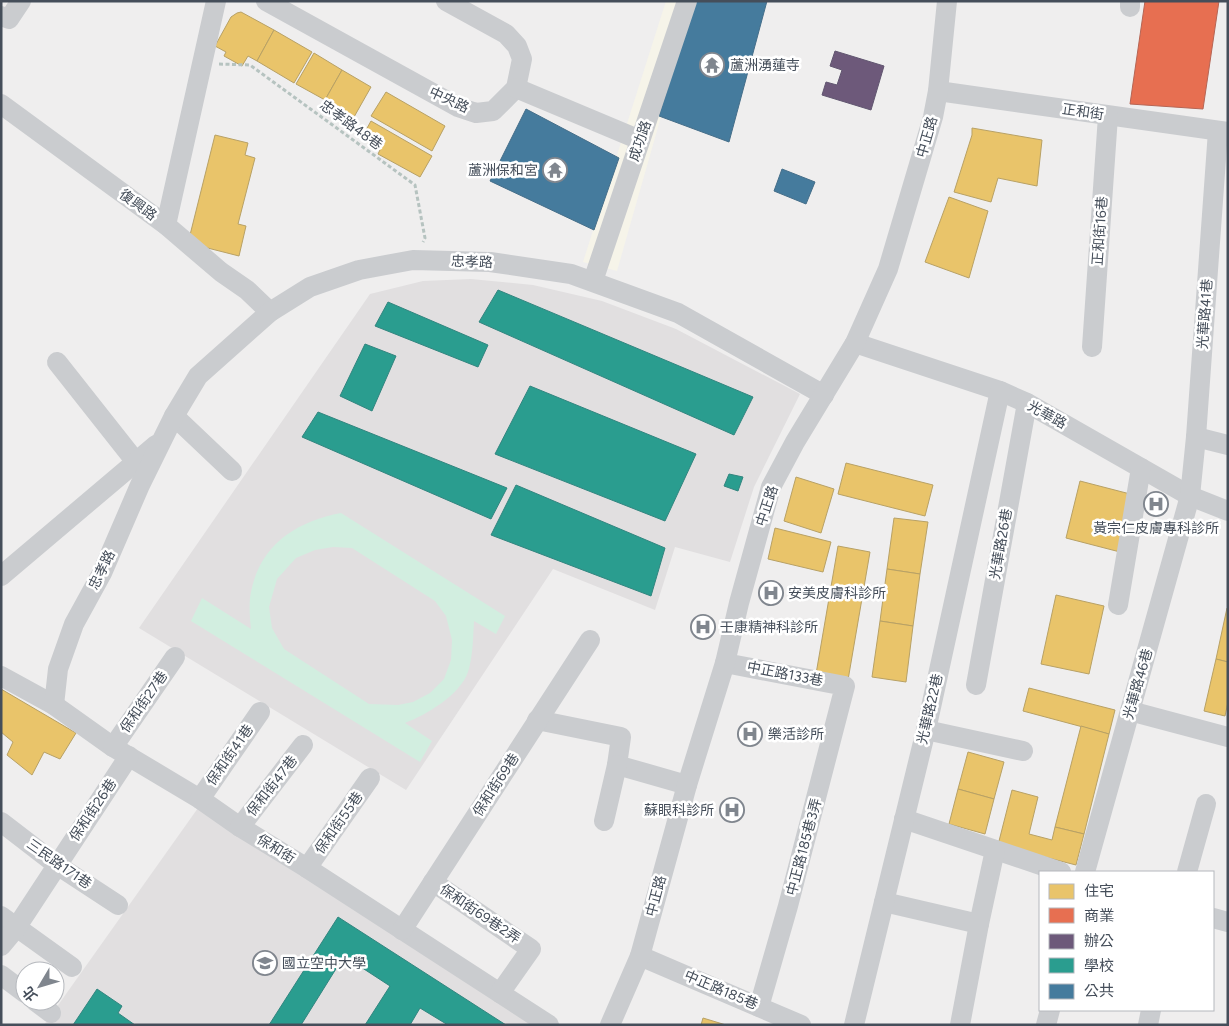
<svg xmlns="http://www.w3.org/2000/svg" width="1229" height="1026" viewBox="0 0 1229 1026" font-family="Figtree,'Noto Sans TC',sans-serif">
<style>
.commercial{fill:#f6f4e9}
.education{fill:#e1dfe0}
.green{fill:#d2eee0;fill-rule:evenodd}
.homes{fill:#e9c46a;stroke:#b8a165}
.shops{fill:#e76f51;stroke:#b66554}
.offices{fill:#6d597a;stroke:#615670}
.schools{fill:#2a9d8f;stroke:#32857f}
.public{fill:#457b9d;stroke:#456e89}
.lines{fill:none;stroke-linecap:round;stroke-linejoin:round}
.path{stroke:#b6c3c0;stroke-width:3;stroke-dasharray:4 2.5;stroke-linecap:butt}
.minor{stroke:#cacccf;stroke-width:20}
.labels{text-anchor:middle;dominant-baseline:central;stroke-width:5;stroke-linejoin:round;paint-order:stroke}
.poi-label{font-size:14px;fill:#454e5a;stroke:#fff;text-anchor:start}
.street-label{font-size:14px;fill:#454e5a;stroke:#fff}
</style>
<rect width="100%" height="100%" fill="#efeeee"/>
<path class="commercial" d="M666 1H694L617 271 583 262Z"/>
<g class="education">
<path d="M471 279 533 285 602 301 676 329 800 394 754 487 730 562 675 547 655 610 553 569 406 790 139 628 370 294 423 281Z"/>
<path d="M198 808 539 1025H44Z"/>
</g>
<path class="green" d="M341 513 505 616 496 634 474 621C473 638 473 656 468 672 460 695 426 715 405 723L432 741 420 762 191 621 202 598 251 629C250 619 249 609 250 598 257 547 294 522 341 513ZM333 547 352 548 435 601 446 616 452 640 451 660 444 679 430 693 413 702 398 705 369 704 284 649 272 628 269 607 277 579 296 558 315 550Z"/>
<g class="homes">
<path d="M241 12 274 30 257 61 248 56 242 66 224 56 226 52 215 46 231 17 237 13Z"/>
<path d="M274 30 312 52 294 83 257 61Z"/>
<path d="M314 53 342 70 325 100 296 84Z"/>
<path d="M342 70 371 87 354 117 325 100Z"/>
<path d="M386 92 445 126 432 151 371 116Z"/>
<path d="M371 121 432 156 420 177 378 154 380 150 361 139Z"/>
<path d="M972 128 1042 140 1037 186 998 178 991 202 954 192 972 135Z"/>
<path d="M215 135 248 143 245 155 255 158 238 224 246 226 239 256 188 243Z"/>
<path d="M949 197 988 211 969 278 925 262Z"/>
<path d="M846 463 933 485 925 516 838 494Z"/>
<path d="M796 477 834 489 821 533 784 521Z"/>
<path d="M1080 481 1134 495 1120 552 1066 538Z"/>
<path d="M894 518 928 522 920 574 887 569Z"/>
<path d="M775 528 831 542 823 572 768 559Z"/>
<path d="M838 546 870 552 848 680 816 674Z"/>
<path d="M887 569 920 574 913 626 880 621Z"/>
<path d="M1056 595 1104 606 1089 674 1041 664Z"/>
<path d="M1227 608H1228V662L1216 659Z"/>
<path d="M880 621 913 626 906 682 872 677Z"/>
<path d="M1216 659 1228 662V702L1225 716 1204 711Z"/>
<path d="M1029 688 1115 710 1109 734 1023 711Z"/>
<path d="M1 689 76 733 60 759 44 752 32 775 7 755 13 742 1 732Z"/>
<path d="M1081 726 1109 734 1084 834 1055 827Z"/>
<path d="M968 752 1004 762 994 799 958 789Z"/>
<path d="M958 789 994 799 985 834 949 824Z"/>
<path d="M1012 790 1038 797 1029 834 1052 840 1055 827 1084 834 1076 865 998 845Z"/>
<path d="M703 1018 726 1025H701Z"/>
</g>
<path class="shops" d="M1145 1H1219L1203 109 1130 104Z"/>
<path class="offices" d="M835 51 884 66 871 110 822 95 826 82 837 85 842 70 830 66Z"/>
<g class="schools">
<path d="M498 290 753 397 734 435 479 322Z"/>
<path d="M388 302 488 345 478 367 375 326Z"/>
<path d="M365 344 396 356 372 411 340 396Z"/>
<path d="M530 386 696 454 665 521 495 454Z"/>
<path d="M318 412 507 488 491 519 302 437Z"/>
<path d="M729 474 743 477 738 491 724 486Z"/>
<path d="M516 485 665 548 651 596 491 535Z"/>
<path d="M338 917 506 1025H448L420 1008 410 1025H365L390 986 344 956 301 1025H269Z"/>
<path d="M97 989 122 1006 118 1013 135 1025H73Z"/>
</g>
<g class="public">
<path d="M694 1H767L729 142 659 116Z"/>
<path d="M526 109 619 158 594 230 490 181Z"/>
<path d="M782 169 815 182 806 204 774 191Z"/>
</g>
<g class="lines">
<path class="path" d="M219 64 250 65 415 185 425 238 423 242"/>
<g class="minor">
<path d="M266 1 458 107 476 113 493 111 516 88 522 59 517 46 506 34 446 1"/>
<path d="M1130 7V1"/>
<path d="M1 16 9 19 21 1"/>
<path d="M516 88 640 140"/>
<path d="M938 91 1228 132"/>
<path d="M1 104 166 225 221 272 247 290 270 312"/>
<path d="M166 225 216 1"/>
<path d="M593 281 687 1"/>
<path d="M855 343 1000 391 1027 403 1190 496 1228 511"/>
<path d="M1092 347 1108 116"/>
<path d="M57 362 136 462"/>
<path d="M174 416 232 471"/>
<path d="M1196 437 1228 445"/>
<path d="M1 576 156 445"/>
<path d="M1118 605 1141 468"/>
<path d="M725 663 845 686 788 906 759 1007"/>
<path d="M1 676 54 705 113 747 200 799 240 827 307 868 549 1025"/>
<path d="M976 685 1027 403"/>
<path d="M54 705 58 669 74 624 102 573 140 485 174 416 198 376 270 312 310 287 359 270 413 260 490 262 571 274 678 313 824 395"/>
<path d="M1130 711 1228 737"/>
<path d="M537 720 621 737 617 765 687 785"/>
<path d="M926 730 1023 751"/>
<path d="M113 747 175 657"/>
<path d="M200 799 260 712"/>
<path d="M904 819 1061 872"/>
<path d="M604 821 617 765"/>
<path d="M1 822 57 865 118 905"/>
<path d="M240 827 303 745"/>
<path d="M307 868 370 778"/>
<path d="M1085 872 1190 496 1196 437 1218 131"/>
<path d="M1187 872 1206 804"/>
<path d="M433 882 531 949 500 993"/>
<path d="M884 902 979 924"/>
<path d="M1 916 72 967"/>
<path d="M1213 918 1228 922"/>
<path d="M402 930 590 640"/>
<path d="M1 946 16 928 129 756"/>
<path d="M640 956 801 1025"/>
<path d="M1 975 25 993"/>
<path d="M35 1001 51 1013"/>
<path d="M610 1025 640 956 687 785 725 663 739 603 771 487 795 442 855 343 888 269 933 117 938 91 947 1"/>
<path d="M854 1025 926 730 1000 391"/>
<path d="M960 1025 979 924 995 850"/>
<path d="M1046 1025 1050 1010"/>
<path d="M1148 1025 1151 1010"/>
</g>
</g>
<defs>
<symbol id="temple-ring" viewBox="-11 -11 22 22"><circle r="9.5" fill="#fff" stroke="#80868e" stroke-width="1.5"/><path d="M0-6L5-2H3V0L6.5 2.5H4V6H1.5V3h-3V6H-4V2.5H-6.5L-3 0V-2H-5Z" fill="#80868e"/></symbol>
<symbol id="hospital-ring" viewBox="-11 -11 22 22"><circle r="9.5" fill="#fff" stroke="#80868e" stroke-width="1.5"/><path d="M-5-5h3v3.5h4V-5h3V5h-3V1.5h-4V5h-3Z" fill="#80868e"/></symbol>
<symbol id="university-ring" viewBox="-11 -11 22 22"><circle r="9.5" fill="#fff" stroke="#80868e" stroke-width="1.5"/><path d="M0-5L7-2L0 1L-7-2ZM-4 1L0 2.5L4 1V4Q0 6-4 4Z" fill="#80868e"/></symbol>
</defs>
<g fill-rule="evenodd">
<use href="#temple-ring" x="698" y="51" width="28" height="28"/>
<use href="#temple-ring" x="541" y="156" width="28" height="28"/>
<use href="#hospital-ring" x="1142" y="490" width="28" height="28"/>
<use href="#hospital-ring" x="757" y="579" width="28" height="28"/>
<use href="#hospital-ring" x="689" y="613" width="28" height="28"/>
<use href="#hospital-ring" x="736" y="720" width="28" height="28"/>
<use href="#hospital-ring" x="718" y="796" width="28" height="28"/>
<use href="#university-ring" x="251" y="949" width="28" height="28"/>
</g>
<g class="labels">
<g class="poi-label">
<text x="730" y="65">蘆洲湧蓮寺</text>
<text x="538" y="170" text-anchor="end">蘆洲保和宮</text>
<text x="1156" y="528" text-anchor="middle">黃宗仁皮膚專科診所</text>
<text x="788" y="593">安美皮膚科診所</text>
<text x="720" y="627">壬康精神科診所</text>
<text x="768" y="734">樂活診所</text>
<text x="714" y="810" text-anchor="end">蘇眼科診所</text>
<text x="282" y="963">國立空中大學</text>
</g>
<g class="street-label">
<text transform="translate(449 100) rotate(25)">中央路</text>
<text transform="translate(1083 112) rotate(8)">正和街</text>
<text transform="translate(351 125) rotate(36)">忠孝路48巷</text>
<text transform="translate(927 137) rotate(-74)">中正路</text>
<text transform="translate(640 141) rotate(-71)">成功路</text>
<text transform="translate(138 205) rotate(36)">復興路</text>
<text transform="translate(1100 231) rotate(-86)">正和街16巷</text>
<text transform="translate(472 262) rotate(2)">忠孝路</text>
<text transform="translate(1205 314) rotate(-86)">光華路41巷</text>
<text transform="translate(1047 415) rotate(29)">光華路</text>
<text transform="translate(767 506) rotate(-72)">中正路</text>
<text transform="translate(1001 544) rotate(-80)">光華路26巷</text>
<text transform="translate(102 570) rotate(-64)">忠孝路</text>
<text transform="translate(785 674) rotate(11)">中正路133巷</text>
<text transform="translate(1138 684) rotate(-74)">光華路46巷</text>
<text transform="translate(144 702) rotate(-55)">保和街27巷</text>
<text transform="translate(930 709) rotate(-77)">光華路22巷</text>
<text transform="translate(230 755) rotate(-55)">保和街41巷</text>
<text transform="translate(496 785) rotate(-57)">保和街69巷</text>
<text transform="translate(272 786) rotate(-52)">保和街47巷</text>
<text transform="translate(93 810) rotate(-56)">保和街26巷</text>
<text transform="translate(339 823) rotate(-55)">保和街55巷</text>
<text transform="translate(804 847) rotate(-75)">中正路185巷3弄</text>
<text transform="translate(276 849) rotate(32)">保和街</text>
<text transform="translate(59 864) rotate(35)">三民路171巷</text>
<text transform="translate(656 896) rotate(-75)">中正路</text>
<text transform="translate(480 914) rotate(34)">保和街69巷2弄</text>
<text transform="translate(721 990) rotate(23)">中正路185巷</text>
</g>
</g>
<rect width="1229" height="1026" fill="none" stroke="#454e5a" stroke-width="5"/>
<rect x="1039" y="871" width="175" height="140" fill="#ffffff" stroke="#b5b8bd"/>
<rect x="1049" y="884" width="25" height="15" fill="#e9c46a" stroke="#b5b8bd"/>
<text x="1084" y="896" font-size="15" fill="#454e5a">住宅</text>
<rect x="1049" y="908" width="25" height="15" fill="#e76f51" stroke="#b5b8bd"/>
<text x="1084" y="921" font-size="15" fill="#454e5a">商業</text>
<rect x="1049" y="934" width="25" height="15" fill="#6d597a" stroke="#b5b8bd"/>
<text x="1084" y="946" font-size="15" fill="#454e5a">辦公</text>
<rect x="1049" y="958" width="25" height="15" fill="#2a9d8f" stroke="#b5b8bd"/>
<text x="1084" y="971" font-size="15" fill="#454e5a">學校</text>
<rect x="1049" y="984" width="25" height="15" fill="#457b9d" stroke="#b5b8bd"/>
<text x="1084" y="996" font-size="15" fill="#454e5a">公共</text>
<g transform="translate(40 986) rotate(232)"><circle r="24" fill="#ffffff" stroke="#b5b8bd"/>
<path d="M0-4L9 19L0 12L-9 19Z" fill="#80868e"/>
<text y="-8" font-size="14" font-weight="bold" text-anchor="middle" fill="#454e5a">北</text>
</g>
</svg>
